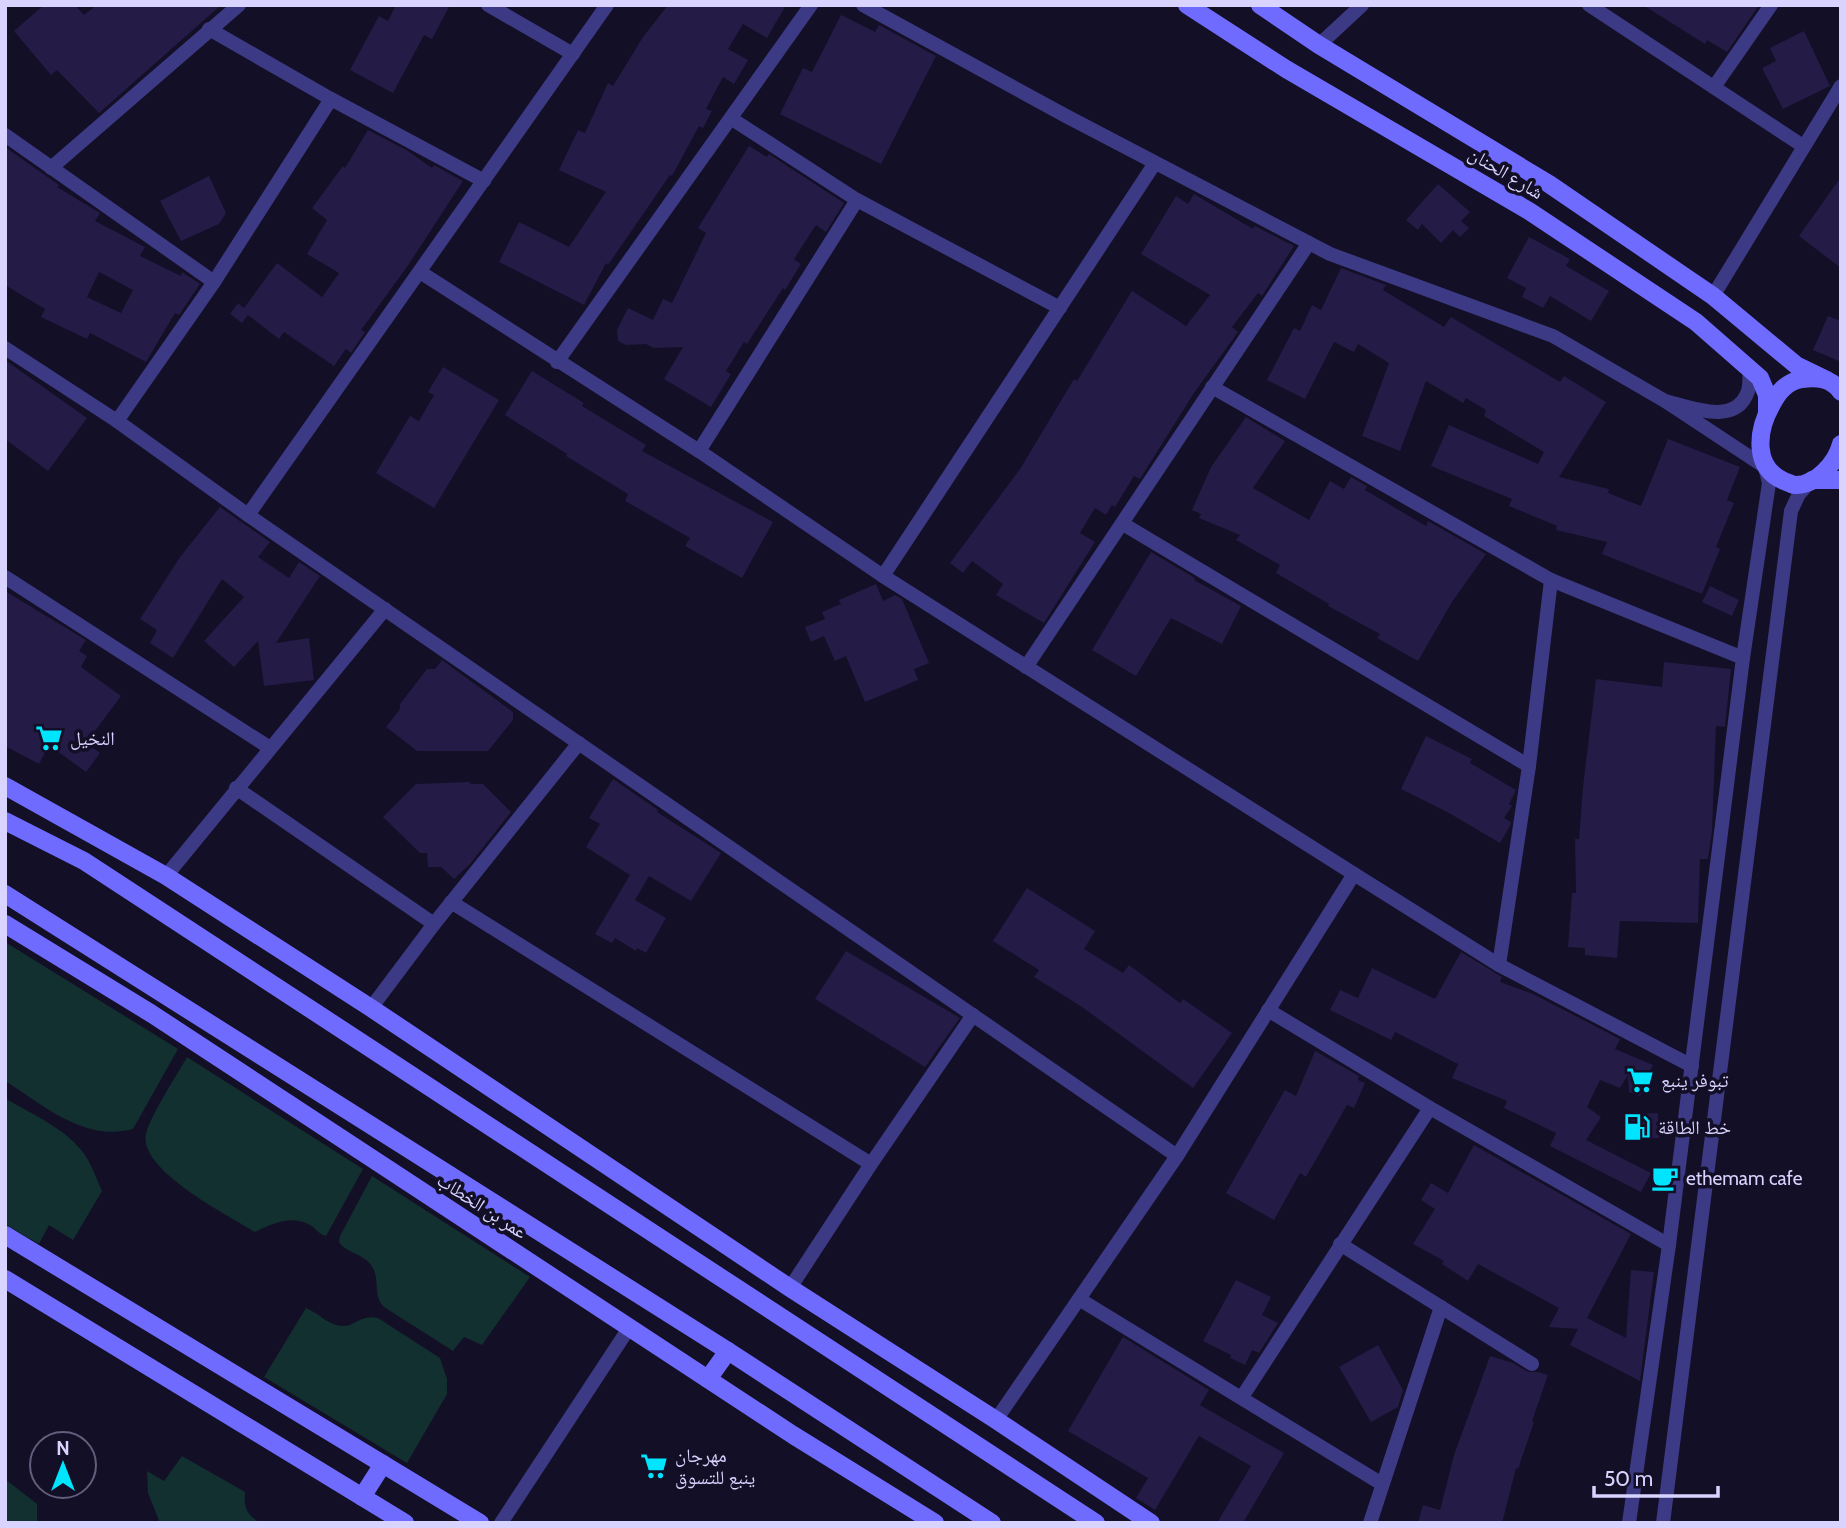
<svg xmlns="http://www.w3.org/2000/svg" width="1846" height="1528" viewBox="0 0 1846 1528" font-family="Cabin,'Noto Naskh Arabic',sans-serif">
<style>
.green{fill:#12302f}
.building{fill:#241b47;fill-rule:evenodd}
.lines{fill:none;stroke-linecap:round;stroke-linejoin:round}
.street{stroke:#3d3a85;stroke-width:14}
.secondary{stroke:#6f6bff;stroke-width:18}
.labels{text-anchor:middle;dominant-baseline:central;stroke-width:7;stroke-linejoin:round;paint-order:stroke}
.street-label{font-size:19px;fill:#d9d4ff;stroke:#130f26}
.poi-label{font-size:19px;fill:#d9d4ff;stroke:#130f26;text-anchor:start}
</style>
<rect width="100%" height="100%" fill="#130f26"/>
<g class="green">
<path d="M5 942 178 1049 133 1129C84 1142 45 1106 5 1081Z"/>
<path d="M187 1057 363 1169 326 1236C318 1234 315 1227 308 1224 291 1215 271 1224 255 1232 229 1216 138 1170 146 1134 150 1116 177 1075 187 1057Z"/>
<path d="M5 1098C31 1114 63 1127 82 1151 91 1162 96 1178 102 1191L73 1240 49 1225 39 1244 5 1224Z"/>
<path d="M372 1176 530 1277 482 1345 464 1337 453 1351 384 1307C372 1295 381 1278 371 1265 362 1253 346 1253 339 1242L340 1236Z"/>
<path d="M306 1308C319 1313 326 1324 341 1326 356 1327 359 1314 378 1318L440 1358 447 1379V1394L407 1463 264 1377Z"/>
<path d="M182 1456 245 1492C244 1508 246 1515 261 1523H160L148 1493 147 1471 164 1481Z"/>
<path d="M5 1479 37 1504V1523H5Z"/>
</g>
<g class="building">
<path d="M44 5H75L84 15 97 5H221L99 113 57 70 51 75 14 31Z"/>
<path d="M396 5H450L432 39 424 35 393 93 350 70 379 16 388 21Z"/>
<path d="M668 5H786L767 38 743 24 728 49 748 60 734 84 723 77 706 109 712 111 703 128 699 126 672 176 670 175 608 265 606 263 584 305 499 262 519 222 569 247 603 196 606 192 559 170 578 130 585 133 608 83 613 86 643 37Z"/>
<path d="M1643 5H1759L1727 52 1707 40 1705 44Z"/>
<path d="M841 15 875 32 879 25 936 56 881 164 780 114 803 68 812 72Z"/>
<path d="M1804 31 1830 86 1783 109 1762 68 1776 61 1770 48Z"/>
<path d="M368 130 408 151 432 168 434 165 463 181 407 267 361 330 365 332 351 353 346 349 334 366 284 332 279 339 248 315 242 323 230 314 238 303 244 308 277 263 322 297 325 293 339 273 307 254 327 220 312 208 343 166 345 168Z"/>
<path d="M749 146 767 157 769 154 844 203 826 232 816 225 794 259 801 264 785 290 783 288 747 344 744 342 726 371 731 374 711 407 664 379 683 347 654 348 646 344 626 345 618 341 617 330 628 308 653 320 663 299 672 303 706 233 698 228Z"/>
<path d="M5 147 59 185 57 187 100 213 95 221 145 247 140 256 181 276 182 272 200 284 179 315 175 313 146 362 90 333 87 339 41 317 45 309 5 285ZM99 272 133 290 121 313 87 297Z"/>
<path d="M209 176 226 213 219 224 181 241 160 201Z"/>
<path d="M1841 177V268L1799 236Z"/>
<path d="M1438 184 1470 212 1461 221 1469 228 1460 237 1453 230 1441 243 1422 224 1418 230 1406 220Z"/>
<path d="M1194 194 1253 229 1255 226 1294 246 1262 296 1258 293 1232 327 1238 332 1194 393 1140 479 1134 476 1115 507 1112 505 1106 515 1095 508 1080 533 1095 542 1044 623 996 595 1003 584 972 561 963 573 950 563 1020 469 1074 379 1077 381 1132 291 1186 326 1210 295 1141 254 1176 196 1188 204Z"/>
<path d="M1529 237 1570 259 1566 266 1609 291 1591 321 1550 296 1543 308 1522 297 1526 288 1507 278Z"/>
<path d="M1341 268 1386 285 1383 290 1444 327 1451 317 1560 382 1564 376 1606 402 1559 477 1609 489 1608 493 1641 506 1668 439 1740 467 1727 500 1734 503 1716 547 1720 549 1702 594 1602 554 1607 542 1556 530 1557 526 1509 506 1512 499 1431 466 1449 425 1538 464 1544 452 1484 416 1486 410 1466 398 1463 403 1426 381 1400 451 1362 436 1389 363 1358 344 1354 352 1334 342 1305 399 1267 380 1294 328 1300 331 1312 305 1321 310Z"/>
<path d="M1828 316 1841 321V362L1813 350Z"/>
<path d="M5 360 87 418 48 471 5 439Z"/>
<path d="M443 367 499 400 434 508 376 473 410 416 419 421 434 395 428 392Z"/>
<path d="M532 371 584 403 582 406 646 445 642 451 773 522 742 578 685 546 690 538 625 501 628 494 566 456 567 454 505 415Z"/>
<path d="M1246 417 1285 441 1253 488 1309 520 1330 481 1344 489 1351 477 1367 486 1365 490 1426 526 1428 521 1486 554 1452 602 1418 661 1377 638 1380 634 1328 606 1329 604 1276 573 1280 565 1236 540 1240 535 1199 518 1201 514 1192 510 1211 467Z"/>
<path d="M220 507 270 542 258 557 289 578 299 562 320 576 276 643 309 638 314 680 264 686 258 641 234 667 204 641 244 597 222 579 173 658 150 643 157 630 140 619 180 557Z"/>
<path d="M1151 552 1195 578 1194 580 1241 606 1222 644 1171 618 1136 676 1092 650Z"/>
<path d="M876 584 883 601 895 595 902 599 929 663 914 669 918 680 865 702 846 656 835 661 824 636 811 642 805 627 825 619 822 612 841 604 839 600Z"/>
<path d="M1710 586 1739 600 1732 616 1702 602Z"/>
<path d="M5 591 86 640 79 651 87 656 81 667 121 696 86 743 100 753 86 772 49 745 39 764 5 746Z"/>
<path d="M442 660 513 712V720L488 751H417L386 727 400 709V704L427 669H435Z"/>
<path d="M1664 662 1731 669 1725 727 1716 726 1712 831 1708 859H1700L1698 923 1620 921 1617 958 1585 955V948L1568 947 1572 893H1576L1575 839H1579L1583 787 1596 679 1662 687Z"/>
<path d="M1426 736 1472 759 1470 763 1516 790 1509 804 1512 806 1504 818 1511 822 1510 826 1500 843 1449 813 1401 789Z"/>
<path d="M613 779 658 810 657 812 721 853 691 901 649 876 635 900 666 918 646 953 637 948 636 951 615 938 612 943 595 934 630 875 586 847 600 824 589 818Z"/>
<path d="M469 782 471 784H483L511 812 470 864 454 879 441 867H428L427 853H420L383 817 416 784Z"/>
<path d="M1027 888 1095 931 1084 949 1123 973 1129 965 1180 1003 1183 999 1232 1033 1193 1088 1082 1007 1034 977 1039 970 993 941Z"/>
<path d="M846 951 960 1018 925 1067 815 999Z"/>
<path d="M1461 952 1502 977 1500 982 1533 994 1620 1039 1615 1049 1653 1065 1640 1096 1629 1092 1628 1075 1620 1088 1600 1080 1587 1107 1601 1117 1586 1140 1651 1173 1641 1192 1550 1146 1556 1133 1504 1108 1507 1101 1452 1078 1458 1064 1395 1032 1391 1040 1330 1010 1340 990 1358 998 1372 968 1435 999Z"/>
<path d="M1315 1051 1359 1076 1358 1080 1365 1083 1354 1108 1347 1105 1306 1177 1300 1173 1274 1220 1226 1193 1285 1090 1296 1096Z"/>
<path d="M1658 1113 1659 1138 1630 1139V1114Z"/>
<path d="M1474 1145 1631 1234 1587 1318 1626 1338 1631 1270 1654 1272 1640 1381 1570 1345 1578 1329 1549 1327 1559 1308 1478 1264 1468 1281 1442 1264 1444 1261 1413 1244 1435 1209 1421 1200 1431 1183 1448 1193Z"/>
<path d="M1236 1280 1271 1297 1262 1315 1278 1323 1259 1353 1252 1350 1245 1365 1230 1358 1231 1355 1203 1341Z"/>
<path d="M1123 1337 1209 1390 1200 1405 1284 1453 1243 1523H1217L1251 1466 1199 1436 1155 1510 1136 1498 1148 1478 1068 1431Z"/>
<path d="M1378 1345 1403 1390 1398 1407 1371 1422 1339 1367Z"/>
<path d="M1490 1356 1513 1363 1528 1372H1538L1548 1375 1532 1421 1534 1422 1518 1469 1516 1468 1502 1523H1418L1423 1505 1440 1510 1454 1455Z"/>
</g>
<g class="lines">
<g class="street">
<path d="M488 5 573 54"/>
<path d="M863 5 1066 116 1330 254 1553 336 1665 401"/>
<path d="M1589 5 1803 146"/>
<path d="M209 29 331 99 484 181"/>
<path d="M1319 45 1362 5"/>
<path d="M1714 87 1771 5"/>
<path d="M732 119 857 200 1060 308"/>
<path d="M5 135 214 282"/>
<path d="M51 168 239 5"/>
<path d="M420 272 699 451 883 576 1354 874 1499 965 1692 1066"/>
<path d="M1713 296 1841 86"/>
<path d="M5 348 117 421 248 515 1177 1156"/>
<path d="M557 362 811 5"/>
<path d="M1212 387 1551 580 1743 658"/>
<path d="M117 421 214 282 331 99"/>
<path d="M699 451 857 200"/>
<path d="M248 515 607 5"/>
<path d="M1123 524 1529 766"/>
<path d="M883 576 1155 163"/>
<path d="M5 577 270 748"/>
<path d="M1026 667 1309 243"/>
<path d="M236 788 434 924"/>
<path d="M166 876 385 609"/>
<path d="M451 902 871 1164"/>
<path d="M1499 965 1529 766 1551 580"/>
<path d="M371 1008 434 924 579 743"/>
<path d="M1268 1010 1430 1108 1669 1245"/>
<path d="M1340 1244 1532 1364"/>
<path d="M790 1288 871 1164 973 1015"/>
<path d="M1079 1299 1382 1484"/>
<path d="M1242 1397 1430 1108"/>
<path d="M996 1420 1177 1156 1354 874"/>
<path d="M501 1523 629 1328"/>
<path d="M1370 1523 1441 1307"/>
<path d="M1629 1523 1669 1245 1743 658 1769 483 1765 467 1665 401C1690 407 1736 427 1748 391 1750 385 1749 376 1750 369"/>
<path d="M1663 1523 1791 511 1799 494 1812 480"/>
</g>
<g class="secondary">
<path d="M1187 5 1286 69 1529 211 1696 322 1760 378 1767 395V412"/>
<path d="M1260 5 1319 45 1549 184 1713 296 1796 365 1827 380"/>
<path d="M1841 392C1832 378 1817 377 1802 379 1786 382 1778 392 1771 406 1757 431 1753 468 1784 481 1787 482 1791 484 1794 485 1816 486 1836 463 1841 444"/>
<path d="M1812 480H1841"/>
<path d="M5 786 166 876 371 1008 790 1288 996 1420 1151 1523"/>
<path d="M5 821 84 861 1096 1523"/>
<path d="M5 894 728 1351 992 1523"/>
<path d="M5 924 152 1014 793 1435 935 1523"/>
<path d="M5 1235 480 1523"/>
<path d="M5 1279 405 1523"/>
<path d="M708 1379 728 1351"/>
<path d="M362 1497 383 1464"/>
</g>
</g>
<defs>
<symbol id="supermarket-bare" viewBox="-9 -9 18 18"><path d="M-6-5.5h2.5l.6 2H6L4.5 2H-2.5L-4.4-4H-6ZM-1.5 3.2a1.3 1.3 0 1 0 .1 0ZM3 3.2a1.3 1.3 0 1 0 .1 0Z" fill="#00e5ff" stroke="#130f26" stroke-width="2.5" paint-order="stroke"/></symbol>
<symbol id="fuel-bare" viewBox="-9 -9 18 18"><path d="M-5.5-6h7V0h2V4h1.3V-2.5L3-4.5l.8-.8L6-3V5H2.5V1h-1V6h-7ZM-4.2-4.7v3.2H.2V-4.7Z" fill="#00e5ff" stroke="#130f26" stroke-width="2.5" paint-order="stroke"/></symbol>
<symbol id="cafe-bare" viewBox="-9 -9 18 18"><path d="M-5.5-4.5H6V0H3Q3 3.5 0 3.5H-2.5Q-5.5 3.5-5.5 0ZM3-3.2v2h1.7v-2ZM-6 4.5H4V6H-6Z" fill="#00e5ff" stroke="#130f26" stroke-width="2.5" paint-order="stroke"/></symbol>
</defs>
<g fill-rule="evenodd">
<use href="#supermarket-bare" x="30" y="719" width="38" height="38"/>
<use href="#supermarket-bare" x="1621" y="1061" width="38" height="38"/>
<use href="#fuel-bare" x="1618" y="1108" width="38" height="38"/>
<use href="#cafe-bare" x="1646" y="1159" width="38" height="38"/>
<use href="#supermarket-bare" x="635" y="1447" width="38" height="38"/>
</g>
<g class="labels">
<g class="street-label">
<text transform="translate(1506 173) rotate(31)">شارع الحنان</text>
<text transform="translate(482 1206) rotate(33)">عمر بن الخطاب</text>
</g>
<g class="poi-label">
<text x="70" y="738">النخيل</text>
<text x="1661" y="1080">تبوفر ينبع</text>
<text x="1658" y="1127">خط الطاقة</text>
<text x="1686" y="1178">ethemam cafe</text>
<text x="675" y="1455">مهرجان<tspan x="675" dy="22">ينبع للتسوق</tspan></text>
</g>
</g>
<rect width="1846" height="1528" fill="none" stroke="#d9d4ff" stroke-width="14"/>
<g transform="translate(63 1465)"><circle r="33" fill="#130f26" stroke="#625e7d" stroke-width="2"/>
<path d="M0-5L12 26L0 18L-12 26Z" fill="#00e5ff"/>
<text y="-10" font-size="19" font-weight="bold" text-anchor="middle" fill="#d9d4ff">N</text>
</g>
<path d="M1594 1486v10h124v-10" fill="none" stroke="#d9d4ff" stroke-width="3.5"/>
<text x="1604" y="1486" font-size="21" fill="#d9d4ff" stroke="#130f26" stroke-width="5" paint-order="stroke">50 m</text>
</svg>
